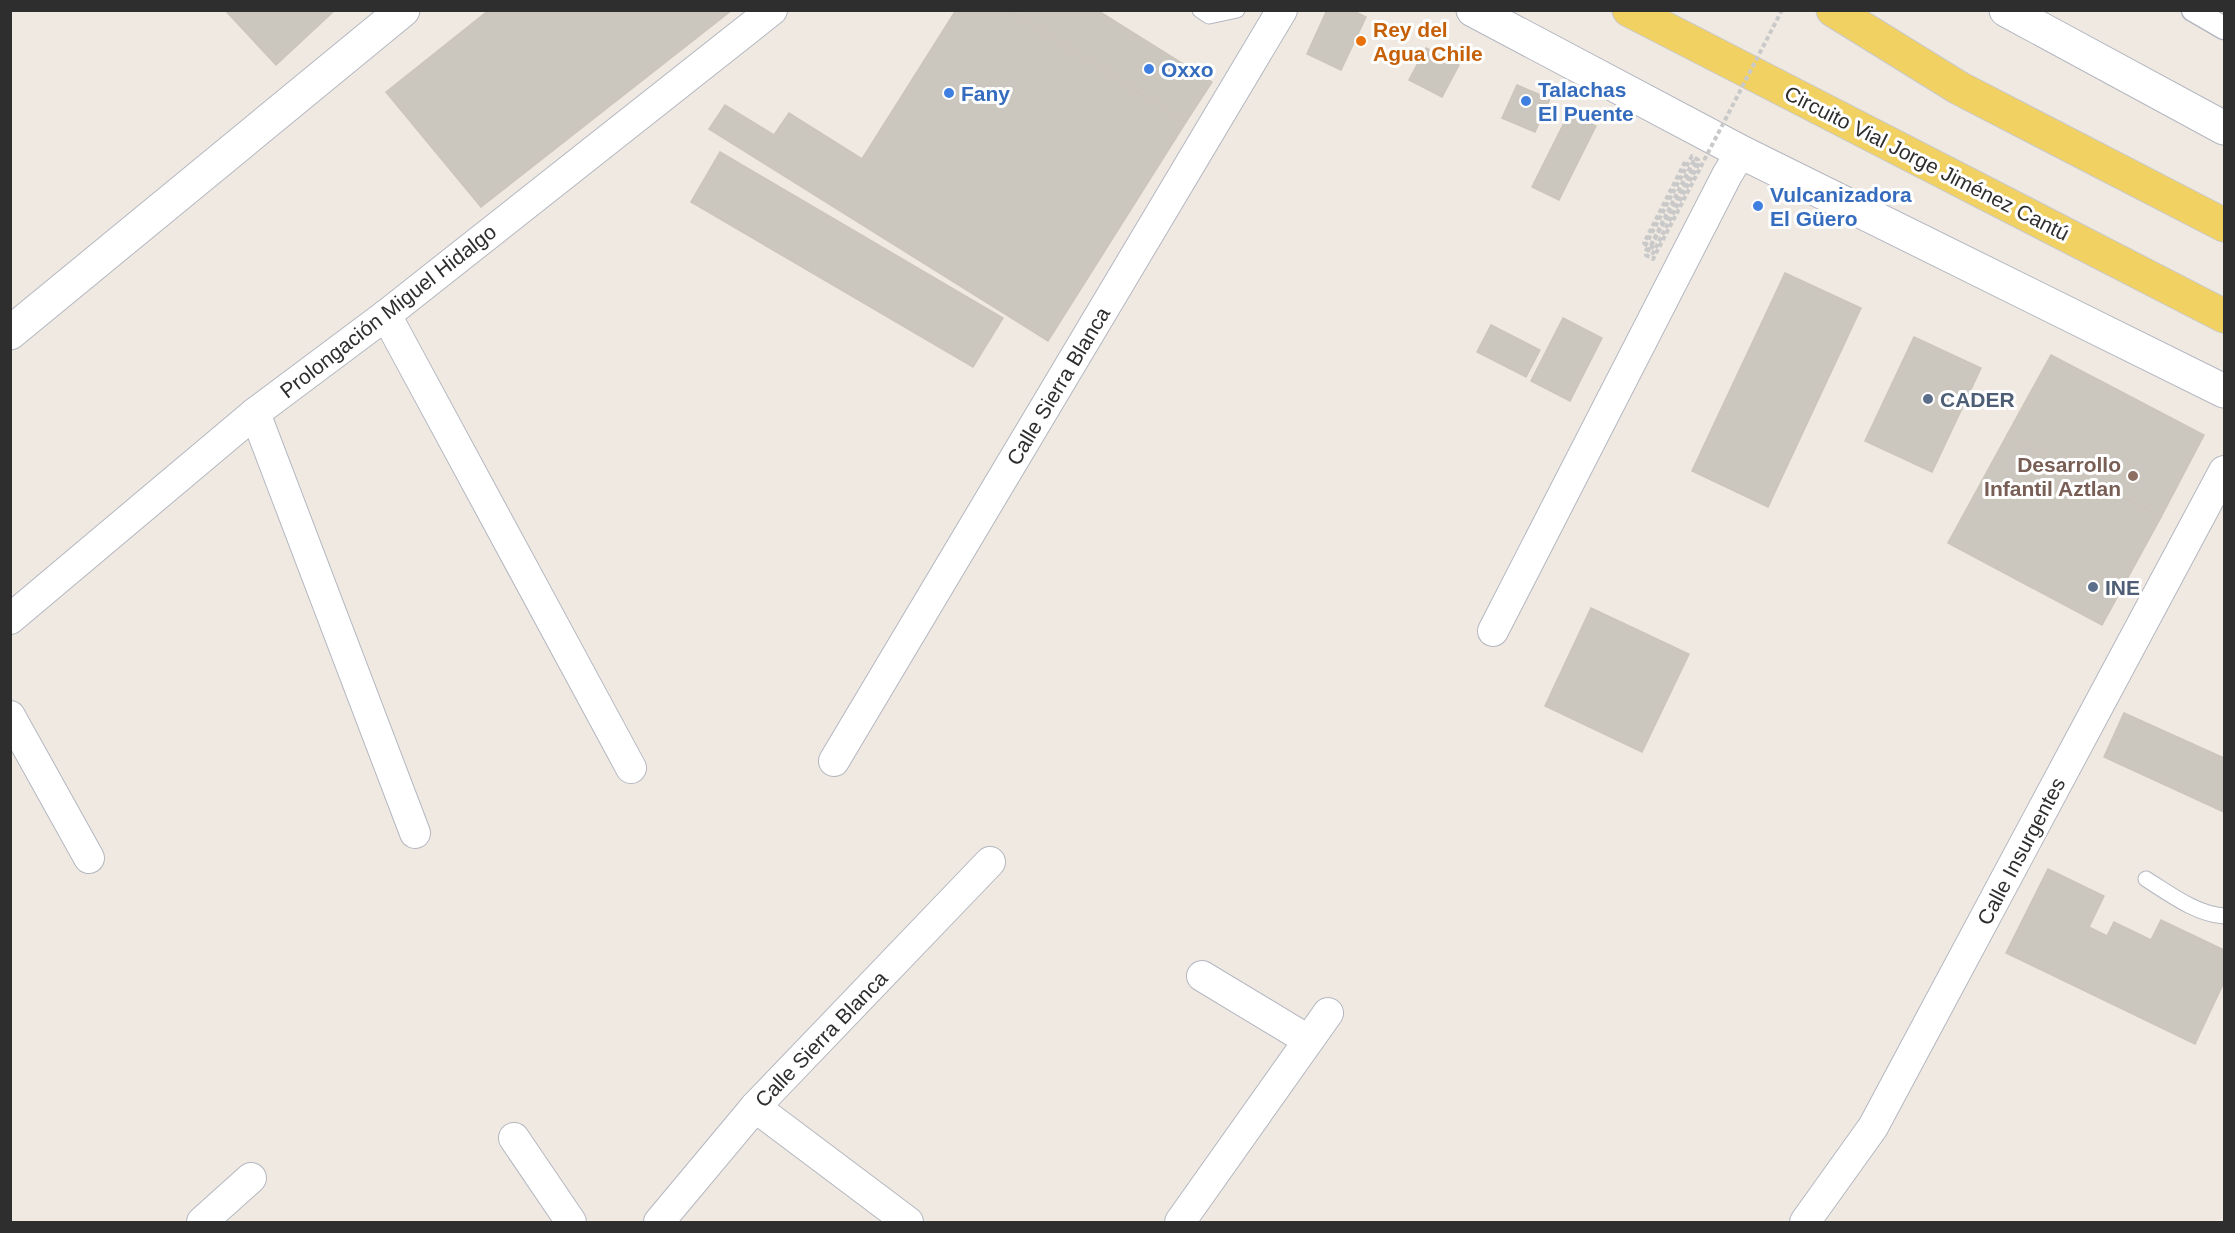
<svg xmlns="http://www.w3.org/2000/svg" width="2235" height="1233" viewBox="0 0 2235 1233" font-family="Arial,sans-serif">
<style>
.building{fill:#cbc7bf;stroke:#cbc5ba;stroke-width:1.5}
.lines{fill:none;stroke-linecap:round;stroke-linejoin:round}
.service-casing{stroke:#b4b7c1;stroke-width:17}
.pedestrian-casing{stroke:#b4b7c1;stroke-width:25}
.minor-casing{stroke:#b4b7c1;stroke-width:32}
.tertiary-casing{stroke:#b4b7c1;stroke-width:35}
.primary-casing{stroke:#c9c9c9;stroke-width:35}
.path{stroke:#c9c9c9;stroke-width:4;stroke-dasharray:4.5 3;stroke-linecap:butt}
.service{stroke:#fff;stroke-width:15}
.pedestrian{stroke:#fff;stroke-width:22}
.minor{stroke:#fff;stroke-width:30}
.tertiary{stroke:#fff;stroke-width:33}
.primary{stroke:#f2d163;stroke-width:33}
.path-bridge{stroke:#c9c9c9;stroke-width:4;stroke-dasharray:4.5 3;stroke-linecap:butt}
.food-dot{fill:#e8710a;stroke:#fff;stroke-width:2}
.shop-dot{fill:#3f7fe0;stroke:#fff;stroke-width:2}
.service-dot{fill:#5c6f8a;stroke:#fff;stroke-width:2}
.education-dot{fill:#8d6e63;stroke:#fff;stroke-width:2}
.labels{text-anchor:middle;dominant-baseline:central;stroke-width:6;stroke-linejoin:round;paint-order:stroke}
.food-label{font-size:21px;font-weight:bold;fill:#c56008;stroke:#fff;text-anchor:start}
.shop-label{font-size:21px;font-weight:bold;fill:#366cbe;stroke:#fff;text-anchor:start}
.street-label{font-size:21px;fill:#2e2e2e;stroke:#fff}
.service-label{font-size:21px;font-weight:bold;fill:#4e5e75;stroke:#fff;text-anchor:start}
.education-label{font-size:21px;font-weight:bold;fill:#785e54;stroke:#fff;text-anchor:end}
</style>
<rect width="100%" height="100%" fill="#efe9e1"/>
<g class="building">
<path d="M225 10H335L276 65Z"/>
<path d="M489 10H732L481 207 386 92Z"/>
<path d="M956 10H1009L1186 122 1048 341 709 129 725 105 774 135 789 113 862 159Z"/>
<path d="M1009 10H1097L1212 82 1186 122Z"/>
<path d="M1327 10H1352L1366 17 1341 70 1307 54Z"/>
<path d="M1426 48 1459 65 1442 97 1409 80Z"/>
<path d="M1517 85 1550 99 1535 132 1502 118Z"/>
<path d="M1569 113 1596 126 1559 200 1532 187Z"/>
<path d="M720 152 1003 318 973 367 691 202Z"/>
<path d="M1785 273 1861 308 1768 507 1692 471Z"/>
<path d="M1563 318 1602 338 1570 401 1531 381Z"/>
<path d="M1491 325 1540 350 1526 377 1477 352Z"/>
<path d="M1914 337 1981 368 1932 472 1865 441Z"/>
<path d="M2051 355 2204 435 2161 517 2007 435Z"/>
<path d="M2007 435 2161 517 2102 625 1948 543Z"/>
<path d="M1591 608 1689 654 1642 752 1545 706Z"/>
<path d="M2124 713 2224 758V812L2104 757Z"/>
<path d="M2048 869 2104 896 2089 927 2107 936 2114 922 2151 940 2161 920 2224 950V982L2195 1044 2006 953Z"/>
</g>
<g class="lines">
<defs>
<g id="service">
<path d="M1200 10 1209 16 1237 10"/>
<path d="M2146 879C2170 894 2196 914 2224 916"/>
</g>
<path id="pedestrian" d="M2193 10 2224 28"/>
<g id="minor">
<path d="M386 315 631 768"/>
<path d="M255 413 415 833"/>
<path d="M10 619 255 413 386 315 772 10"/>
<path d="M1493 631 1727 175 1741 152"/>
<path d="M10 716 89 858"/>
<path d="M834 761 1282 10"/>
<path d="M1202 976 1308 1040"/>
<path d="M755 1107 908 1222"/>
<path d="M514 1138 571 1222"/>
<path d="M202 1222 251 1178"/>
<path d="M659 1222 755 1107 990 862"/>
<path d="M1180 1222 1328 1013"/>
<path d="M1805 1222 1873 1127 2224 471"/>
</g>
<g id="tertiary">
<path d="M1473 10 1741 152 2224 391"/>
<path d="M2006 10 2224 128"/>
<path d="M10 333 403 10"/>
</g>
<g id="primary">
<path d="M1629 10 2224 316"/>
<path d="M1833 10 1959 88 2224 225"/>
</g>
</defs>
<use href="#service" class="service-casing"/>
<use href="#pedestrian" class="pedestrian-casing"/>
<use href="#minor" class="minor-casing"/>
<use href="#tertiary" class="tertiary-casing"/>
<use href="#primary" class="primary-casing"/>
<path class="path" d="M1654 248 1644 243 1686 160"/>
<use href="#service" class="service"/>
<use href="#pedestrian" class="pedestrian"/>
<use href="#minor" class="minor"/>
<use href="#tertiary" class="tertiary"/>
<use href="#primary" class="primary"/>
<path class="path-bridge" d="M1651 246 1698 160 1692 156 1644 248 1653 253 1698 165 1693 162 1646 255 1653 259 1782 10"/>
</g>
<circle class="food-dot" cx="1361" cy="41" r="6"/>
<g class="shop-dot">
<circle cx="1149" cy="69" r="6"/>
<circle cx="949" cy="93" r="6"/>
<circle cx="1526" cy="101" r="6"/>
<circle cx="1758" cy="206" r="6"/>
</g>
<g class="service-dot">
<circle cx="1928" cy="399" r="6"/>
<circle cx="2093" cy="587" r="6"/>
</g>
<circle class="education-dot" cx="2133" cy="476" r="6"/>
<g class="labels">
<g class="food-label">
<text x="1373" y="29">Rey del<tspan x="1373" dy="24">Agua Chile</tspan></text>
</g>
<g class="shop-label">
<text x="1161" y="69">Oxxo</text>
<text x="1538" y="89">Talachas<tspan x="1538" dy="24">El Puente</tspan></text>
<text x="961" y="93">Fany</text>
<text x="1770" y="194">Vulcanizadora<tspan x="1770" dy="24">El Güero</tspan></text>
</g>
<g class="street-label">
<text transform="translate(1927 163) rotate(27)">Circuito Vial Jorge Jiménez Cantú</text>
<text transform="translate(388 311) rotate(-38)">Prolongación Miguel Hidalgo</text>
<text transform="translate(1058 386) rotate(-59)">Calle Sierra Blanca</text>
<text transform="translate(2021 851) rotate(-62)">Calle Insurgentes</text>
<text transform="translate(821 1039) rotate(-46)">Calle Sierra Blanca</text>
</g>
<g class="service-label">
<text x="1940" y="399">CADER</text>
<text x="2105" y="587">INE</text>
</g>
<g class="education-label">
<text x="2121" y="464">Desarrollo<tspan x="2121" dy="24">Infantil Aztlan</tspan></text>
</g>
</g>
<rect width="2235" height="1233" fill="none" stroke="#2e2e2e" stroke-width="24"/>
</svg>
